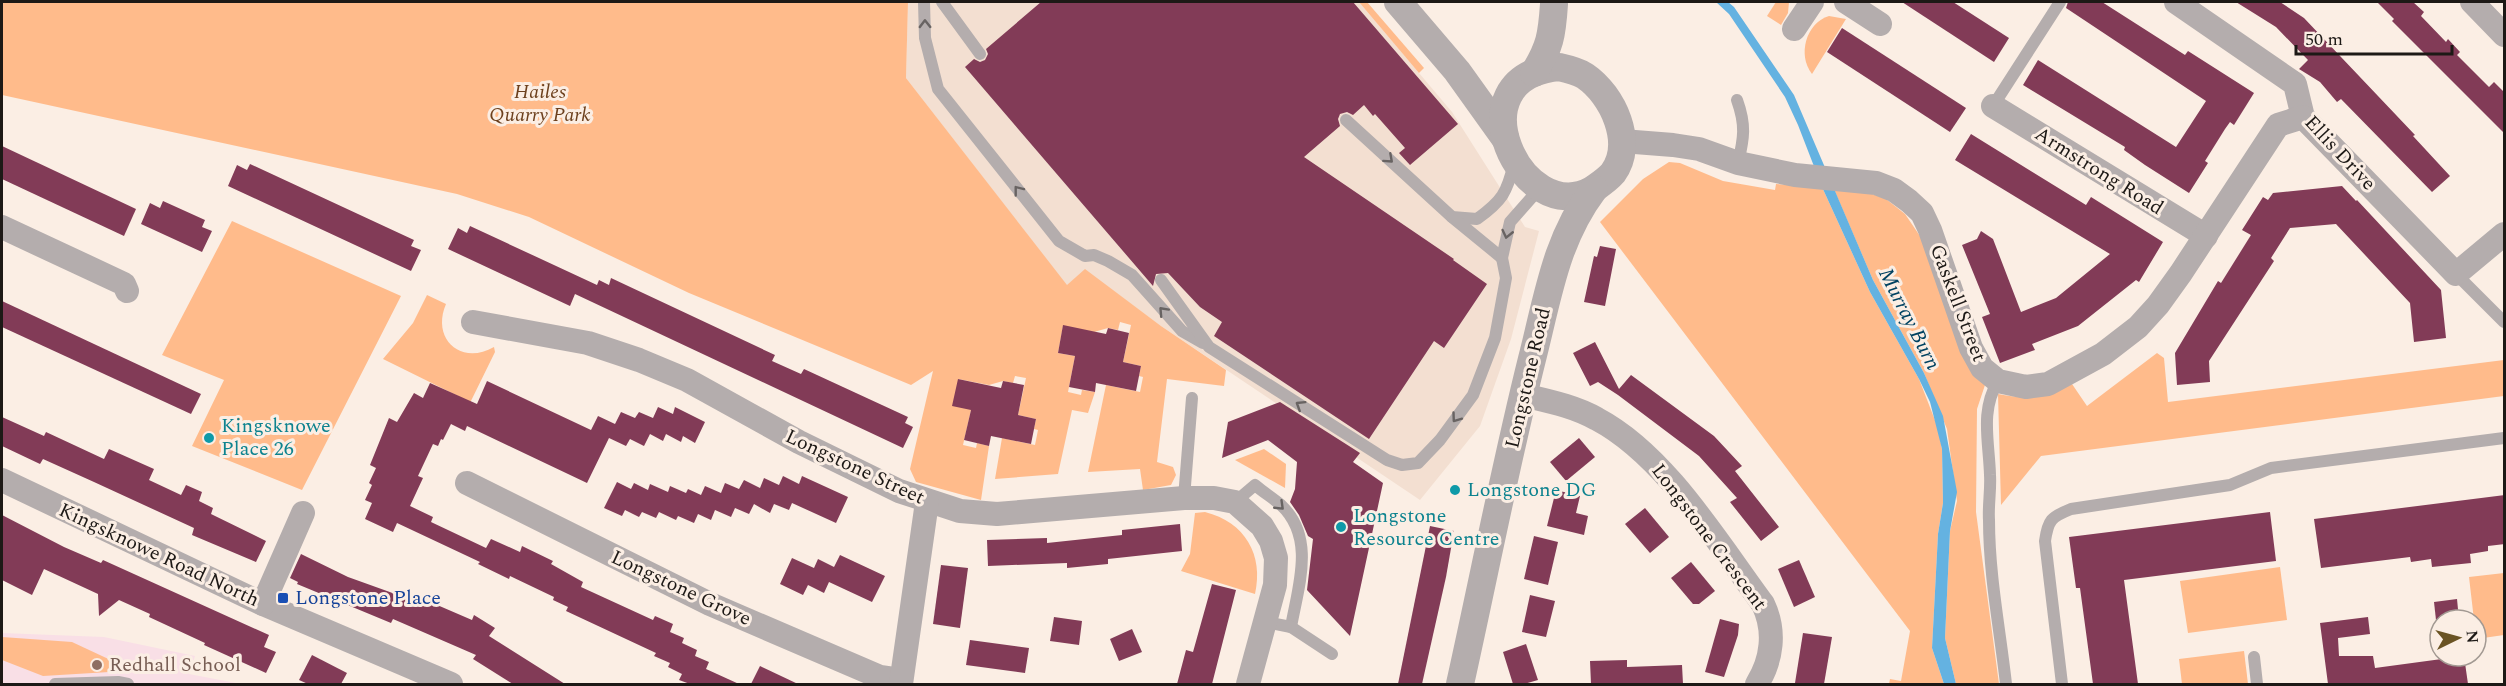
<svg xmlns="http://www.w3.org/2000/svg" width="2506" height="686" viewBox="0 0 2506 686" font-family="Spectral,serif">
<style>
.built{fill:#f3dfd1}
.education{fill:#f9dfe6}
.green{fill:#ffbb8b}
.water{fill:#64b2e1}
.building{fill:#823b57}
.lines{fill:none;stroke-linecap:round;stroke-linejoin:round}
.service{stroke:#b4adad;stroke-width:12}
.minor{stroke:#b4adad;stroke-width:24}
.tertiary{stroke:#b4adad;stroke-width:28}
.oneway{stroke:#686362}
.culture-dot{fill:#0f9aa8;stroke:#fbeee4;stroke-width:2}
.transit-dot{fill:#1a4fb4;stroke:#fbeee4;stroke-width:2}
.education-dot{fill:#8d6e63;stroke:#fbeee4;stroke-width:2}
.labels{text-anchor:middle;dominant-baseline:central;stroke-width:6;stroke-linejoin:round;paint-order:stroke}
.park-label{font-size:20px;font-style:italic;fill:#6d401d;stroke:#fbeee4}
.street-label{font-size:20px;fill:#1d1916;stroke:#fbeee4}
.culture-label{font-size:20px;fill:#0d838f;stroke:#fbeee4;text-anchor:start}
.transit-label{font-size:20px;fill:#164399;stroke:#fbeee4;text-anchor:start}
.education-label{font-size:20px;fill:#785e54;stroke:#fbeee4;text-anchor:start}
.water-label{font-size:21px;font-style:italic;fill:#004261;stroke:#fbeee4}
</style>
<rect width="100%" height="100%" fill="#fbeee4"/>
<path class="built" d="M908 2H1359L1452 112 1525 227 1539 231 1511 339 1480 426 1420 500 1161 326 1085 270 1067 286 906 78Z"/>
<path class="education" d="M2 633 104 637 195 656 189 674 241 684H2Z"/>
<g class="green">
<path d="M2 2H908L906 78 1067 285 1085 269 1161 326 1226 370 1224 386 1167 379 1157 462 1173 467 1176 475 1171 485 1143 490 1140 469 1088 472 1106 385 1140 392 1143 377 1139 376 1141 366 1123 362 1131 325 1120 322 1118 330 1108 328 1094 332 1063 326 1058 353 1075 356 1068 392 1081 395 1082 390 1095 392 1088 413 1072 410 1058 474 995 479 1002 438 1035 445 1038 430 1034 429 1036 419 1018 415 1026 378 1015 376 1013 383 1003 381 989 385 958 379 971 410 963 445 976 448 977 443 989 446 981 500 916 482 910 469 933 371 911 385 689 293 529 217 457 194 2 95Z"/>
<path d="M1359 2H1367L1424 68 1419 73Z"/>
<path d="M1776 2H1789L1788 13 1781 25 1767 16Z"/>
<path d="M1829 16 1846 19 1812 74C1797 55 1806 23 1829 16Z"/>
<path d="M1669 162 1680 163 1723 181 1775 190 1776 184 1822 187 1870 292 1919 379 1938 428 1942 449 1943 503 1938 534 1932 648 1944 684H1889L1890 679 1901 681 1910 631 1600 222 1643 179Z"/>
<path d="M1833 187 1856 188 1886 199 1905 214 1922 239 1985 385 1977 409 1976 512 1999 684H1956L1945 638 1950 531 1957 501 1947 429 1924 373 1873 280Z"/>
<path d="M232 221 401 296 302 490 192 446 224 380 162 355Z"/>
<path d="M427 295 446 304C431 339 461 366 494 347L495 352 468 407 458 396 383 359 413 323Z"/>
<path d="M2157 353 2164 358 2168 402 2504 360V396L2041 456 2001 505 1998 394C2027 400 2046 397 2072 384L2087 406Z"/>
<path d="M1264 449 1286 464 1285 488 1235 460Z"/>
<path d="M1205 512C1245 522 1264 555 1255 594L1181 571 1190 554 1195 513Z"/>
<path d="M2280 567 2287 620 2188 633 2180 581Z"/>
<path d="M2504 573V635L2476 639V620H2474L2469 577Z"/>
<path d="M2 637 72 642 117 663 109 672 43 676 2 660Z"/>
<path d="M2244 651 2248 684H2182L2179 659Z"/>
</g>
<path class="water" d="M1716 2H1728L1734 7 1794 95 1873 280 1924 373 1943 416 1957 492 1950 531 1945 638 1956 684H1944L1932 648 1938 534 1943 503 1942 449 1930 402 1919 379 1870 292 1822 187 1798 125 1785 97 1729 14Z"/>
<g class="building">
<path d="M1041 2H1353L1458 124 1410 165 1399 153 1405 148 1375 114 1373 116 1364 105 1353 115 1347 112 1340 114 1338 119 1340 126 1304 157 1454 259 1453 260 1487 284 1444 348 1434 341 1369 439 1214 336 1222 322 1200 307 1168 273 1156 274 1153 286 965 67 974 59 980 62 985 60 988 54 986 49Z"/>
<path d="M1902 2H1953L2009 38 1994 62Z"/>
<path d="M2068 2H2102L2185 55 2188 51 2254 93 2234 125 2230 122 2225 129 2205 161 2208 163 2189 193 2145 165 2124 150 2125 147 2023 85 2038 60 2176 147 2206 101 2066 8Z"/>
<path d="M2236 2H2280L2304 18 2415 135 2413 136 2450 176 2432 192 2341 99 2337 102 2320 82 2299 69 2308 60 2276 27Z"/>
<path d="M2377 2H2413L2424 12 2421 16 2446 42 2448 39 2460 52 2457 55 2489 87 2494 82 2505 93V134L2392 21 2394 19Z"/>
<path d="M1842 28 1966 108 1950 132 1827 52Z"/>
<path d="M1971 134 2086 205 2091 197 2163 242 2139 282 2136 280 2078 326 2032 344 2035 350 2000 363 1982 317 1990 314 1962 245 1977 239 1981 231 1993 239 2021 312 2056 298 2110 254 1955 160Z"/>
<path d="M2 146 136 209 124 236 2 179Z"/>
<path d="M250 164 414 240 411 246 421 250 411 271 228 186 237 165 247 170Z"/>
<path d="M2342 186 2356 201 2357 200 2441 290 2446 338 2414 342 2410 303 2336 224 2290 228 2271 258 2274 261 2209 361 2210 382 2177 385 2175 353 2218 281 2221 283 2251 235 2242 230 2263 197 2268 200 2273 193Z"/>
<path d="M163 201 205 220 202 227 212 231 202 252 141 224 150 203 160 208Z"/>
<path d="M470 226 597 285 599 280 609 285 611 278 775 355 772 361 801 374 804 369 908 417 905 423 913 427 903 448 575 294 570 306 448 249 458 228 467 233Z"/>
<path d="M1600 246 1616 249 1605 306 1584 302 1594 256 1597 257Z"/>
<path d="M2 301 201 394 191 414 2 327Z"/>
<path d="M1063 325 1106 334 1108 328 1129 333 1123 362 1141 366 1136 391 1096 383 1095 392 1069 387 1075 356 1058 353Z"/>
<path d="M1595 342 1619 389 1631 375 1714 436 1742 466 1735 471 1779 527 1761 541 1730 502 1737 498 1699 456 1618 395 1598 382 1590 386 1573 353Z"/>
<path d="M958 379 1001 388 1003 381 1024 385 1018 415 1036 419 1031 444 991 436 989 446 964 440 971 410 952 406Z"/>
<path d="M487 381 591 430 598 416 615 424 621 412 635 418 639 412 653 418 658 407 673 414 675 407 705 422 695 443 683 436 681 442 666 434 663 441 650 434 644 446 630 439 626 446 609 438 587 483 467 426 465 431 451 424 443 440 441 439 438 446 433 444 418 476 423 478 410 506 433 517 431 522 486 548 491 539 520 552 522 546 553 561 551 564 583 582 581 587 653 620 655 616 673 624 670 632 684 638 682 643 697 650 695 656 709 662 706 669 739 684H690L679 680 682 674 668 667 670 663 654 656 656 653 566 611 568 607 553 600 554 597 510 576 509 579 478 564 480 562 397 523 393 532 365 519 372 503 365 500 372 485 369 483 376 468 370 465 389 418 397 422 414 393 423 398 430 383 477 404Z"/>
<path d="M1280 402 1360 453 1353 462 1383 483 1350 636 1307 590 1313 539 1308 536 1299 515 1290 502 1295 489 1297 462 1268 440 1222 458 1228 422Z"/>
<path d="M2 417 44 436 46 432 104 459 109 449 154 469 149 480 181 495 186 485 202 492 199 501 213 508 211 514 266 541 256 562 192 535 194 528 94 482 43 459 40 464 2 446Z"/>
<path d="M1579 438 1595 457 1566 481 1550 462Z"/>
<path d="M783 476 799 484 802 476 848 497 836 523 792 503 789 510 774 504 770 513 754 504 749 514 735 508 731 517 715 510 711 520 698 514 694 523 678 516 676 520 659 512 656 518 642 512 639 517 625 510 622 516 604 508 617 482 631 489 634 483 648 490 650 484 668 492 670 486 686 493 688 489 701 495 705 486 721 493 725 483 739 489 744 480 760 488 764 478 779 485Z"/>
<path d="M1556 490 1580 496 1576 513 1588 516 1584 535 1547 526Z"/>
<path d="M2505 495V544L2488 546V551L2470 554 2471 563 2432 567 2431 559 2411 562 2410 557 2321 568 2314 519Z"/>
<path d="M1645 508 1669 537 1650 553 1625 524Z"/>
<path d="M2270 512 2276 561 2124 580 2138 684H2093L2080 588H2076L2069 537Z"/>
<path d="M2 515 64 547 101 563 103 560 269 635 264 647 276 652 266 673 204 645 205 643 149 617 150 614 119 600 99 616 98 594 44 569 32 595 2 580Z"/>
<path d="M1180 524 1182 551 1108 559V564L1067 568V563L988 566 987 540 1047 538V543L1122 535V530Z"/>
<path d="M1430 526 1454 531 1446 577 1422 684H1398Z"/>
<path d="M1534 536 1558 542 1548 585 1524 579Z"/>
<path d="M301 554 348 577 412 600 414 595 472 620 474 615 495 628 489 636 565 684H513L473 659 476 655 393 619 391 623 297 584 298 582 290 578Z"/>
<path d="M840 555 885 576 872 602 829 582 824 593 808 585 803 595 780 584 792 558 814 568 818 559 834 567Z"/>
<path d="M1799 560 1815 597 1794 607 1778 569Z"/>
<path d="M1691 562 1715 591 1699 604H1693L1671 578Z"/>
<path d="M941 565 968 568 960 628 933 624Z"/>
<path d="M1212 584 1236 590 1212 684H1177L1186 650 1193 652Z"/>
<path d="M1530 595 1555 601 1546 637 1522 632Z"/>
<path d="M2457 599 2459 620H2436L2434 602Z"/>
<path d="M1054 617 1082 621 1079 645 1050 641Z"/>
<path d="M2368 617 2370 634 2338 638 2339 656H2373L2375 668 2464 656 2468 684H2328L2320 623Z"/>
<path d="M1720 619 1739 624 1738 635 1724 677 1705 672Z"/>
<path d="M1132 629 1142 652 1119 661 1110 639Z"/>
<path d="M1803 633 1832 637 1824 684 1795 683Z"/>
<path d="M970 640 1029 648 1025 673 966 665Z"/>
<path d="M1526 644 1538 680 1524 684H1513L1503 652Z"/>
<path d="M312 655 347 673 341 684H308L299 680Z"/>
<path d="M1627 660V667L1682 665 1683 684H1591L1590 661Z"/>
<path d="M760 666 798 684H751Z"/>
</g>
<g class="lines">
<g class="service">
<path d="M924 2 925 38 938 89 1059 241 1085 256 1094 255 1108 261 1132 275 1182 331 1203 343"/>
<path d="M942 2 980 54"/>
<path d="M1737 100C1746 125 1744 138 1738 163"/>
<path d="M1993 106 2060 2"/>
<path d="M1346 120 1452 217 1477 219C1502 201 1507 193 1514 163"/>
<path d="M1452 217 1502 258"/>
<path d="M2456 274 2504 322"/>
<path d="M1161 280 1209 347 1387 460 1402 465 1418 463 1440 440 1473 395 1495 338 1506 278 1502 258 1510 222 1540 188"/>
<path d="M1998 381C1980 411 1989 441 1990 475 1991 490 1988 505 1989 520 1989 575 2000 630 2006 684"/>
<path d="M1184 498 1192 398"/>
<path d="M1235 502 1255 485C1263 492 1273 498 1281 505 1316 538 1298 587 1291 627"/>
<path d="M1265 622 1291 627 1332 654"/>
<path d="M2254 657 2257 684"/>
<path d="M55 684 118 682 128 684"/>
<path d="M2062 684 2045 541C2048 520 2051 517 2071 509L2230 485 2271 468 2504 438"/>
</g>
<g class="minor">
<path d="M1846 2 1880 24"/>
<path d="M2176 2 2295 84 2303 117 2456 274 2504 234"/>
<path d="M2472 2 2504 35"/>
<path d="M1794 29 1812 2"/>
<path d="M1993 106 2206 236"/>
<path d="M1622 141 1673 145 1699 149 1738 163 1795 175 1876 183 1894 190 1909 201 1922 213 1930 230 1971 348 1982 368 1998 381 2026 387 2048 384 2103 354 2138 327 2158 305 2181 273 2278 125 2303 117"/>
<path d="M2 227 124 284 127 291"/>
<path d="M473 322 588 343 639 360 687 380 799 442 899 491 960 511 997 514 1184 498H1214L1235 502 1262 526 1271 541 1276 558 1275 585 1248 684"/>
<path d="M1523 395C1548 401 1574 406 1597 419 1665 455 1717 542 1763 604 1776 631 1772 660 1757 684"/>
<path d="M2 480 263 604 451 684"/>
<path d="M467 483 710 604 880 677 901 680"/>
<path d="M263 604 303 513"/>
<path d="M901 684 927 502"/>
</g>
<g class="tertiary">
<path d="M1398 2 1457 71 1505 138"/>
<path d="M1559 67C1568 69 1577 71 1585 76 1613 95 1635 143 1613 173 1607 180 1599 185 1592 190 1522 229 1450 77 1559 67Z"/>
<path d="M1534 73C1550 47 1552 35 1554 4"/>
<path d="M1460 684C1484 576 1505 467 1532 359 1548 297 1555 241 1594 189"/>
</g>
</g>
<defs><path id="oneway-chevron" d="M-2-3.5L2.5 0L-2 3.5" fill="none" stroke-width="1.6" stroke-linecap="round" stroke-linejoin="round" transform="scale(1.5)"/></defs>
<g class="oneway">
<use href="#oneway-chevron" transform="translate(925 24) rotate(-91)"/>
<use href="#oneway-chevron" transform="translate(1389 159) rotate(42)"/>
<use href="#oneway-chevron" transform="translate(1018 190) rotate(-128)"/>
<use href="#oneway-chevron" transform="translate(1507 234) rotate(103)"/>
<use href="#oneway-chevron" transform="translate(1163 311) rotate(-133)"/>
<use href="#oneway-chevron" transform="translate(1300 405) rotate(-148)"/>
<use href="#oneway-chevron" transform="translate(1456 418) rotate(126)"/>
<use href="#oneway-chevron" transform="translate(1280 506) rotate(44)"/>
</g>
<g class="culture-dot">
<circle cx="209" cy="438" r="6"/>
<circle cx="1455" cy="490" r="6"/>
<circle cx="1341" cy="527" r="6"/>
</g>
<rect class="transit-dot" x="277" y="592" width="12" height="12" rx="3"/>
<circle class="education-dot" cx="97" cy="665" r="6"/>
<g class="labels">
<g class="park-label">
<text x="540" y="92">Hailes<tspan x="540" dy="23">Quarry Park</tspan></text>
</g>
<g class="street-label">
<text transform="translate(2340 153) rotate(47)">Ellis Drive</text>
<text transform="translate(2099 171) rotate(32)">Armstrong Road</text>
<text transform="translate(1958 303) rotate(69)">Gaskell Street</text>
<text transform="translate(1528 378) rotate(-77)">Longstone Road</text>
<text transform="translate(855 467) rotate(25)">Longstone Street</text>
<text transform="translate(1709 537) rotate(53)">Longstone Crescent</text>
<text transform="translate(159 555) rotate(25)">Kingsknowe Road North</text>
<text transform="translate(681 588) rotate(25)">Longstone Grove</text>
</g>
<g class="culture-label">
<text x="221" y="426">Kingsknowe<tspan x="221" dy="23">Place 26</tspan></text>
<text x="1467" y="490">Longstone DG</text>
<text x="1353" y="516">Longstone<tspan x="1353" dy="23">Resource Centre</tspan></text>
</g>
<g class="transit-label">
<text x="295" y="598">Longstone Place</text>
</g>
<g class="education-label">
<text x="109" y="665">Redhall School</text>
</g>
<g class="water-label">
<text transform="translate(1909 319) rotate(63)">Murray Burn</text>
</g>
</g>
<rect width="2506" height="686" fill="none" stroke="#1d1916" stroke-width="6"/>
<g transform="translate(2458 638) rotate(85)"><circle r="28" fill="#fbeee4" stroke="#a29992" stroke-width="1.5"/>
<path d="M0-4.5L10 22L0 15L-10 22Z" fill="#6a5323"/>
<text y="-9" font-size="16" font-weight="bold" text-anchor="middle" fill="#1d1916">N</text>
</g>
<path d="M2296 45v9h156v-9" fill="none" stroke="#1d1916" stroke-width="3"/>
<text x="2305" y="45" font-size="18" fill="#1d1916" stroke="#fbeee4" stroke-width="4.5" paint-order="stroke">50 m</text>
</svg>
